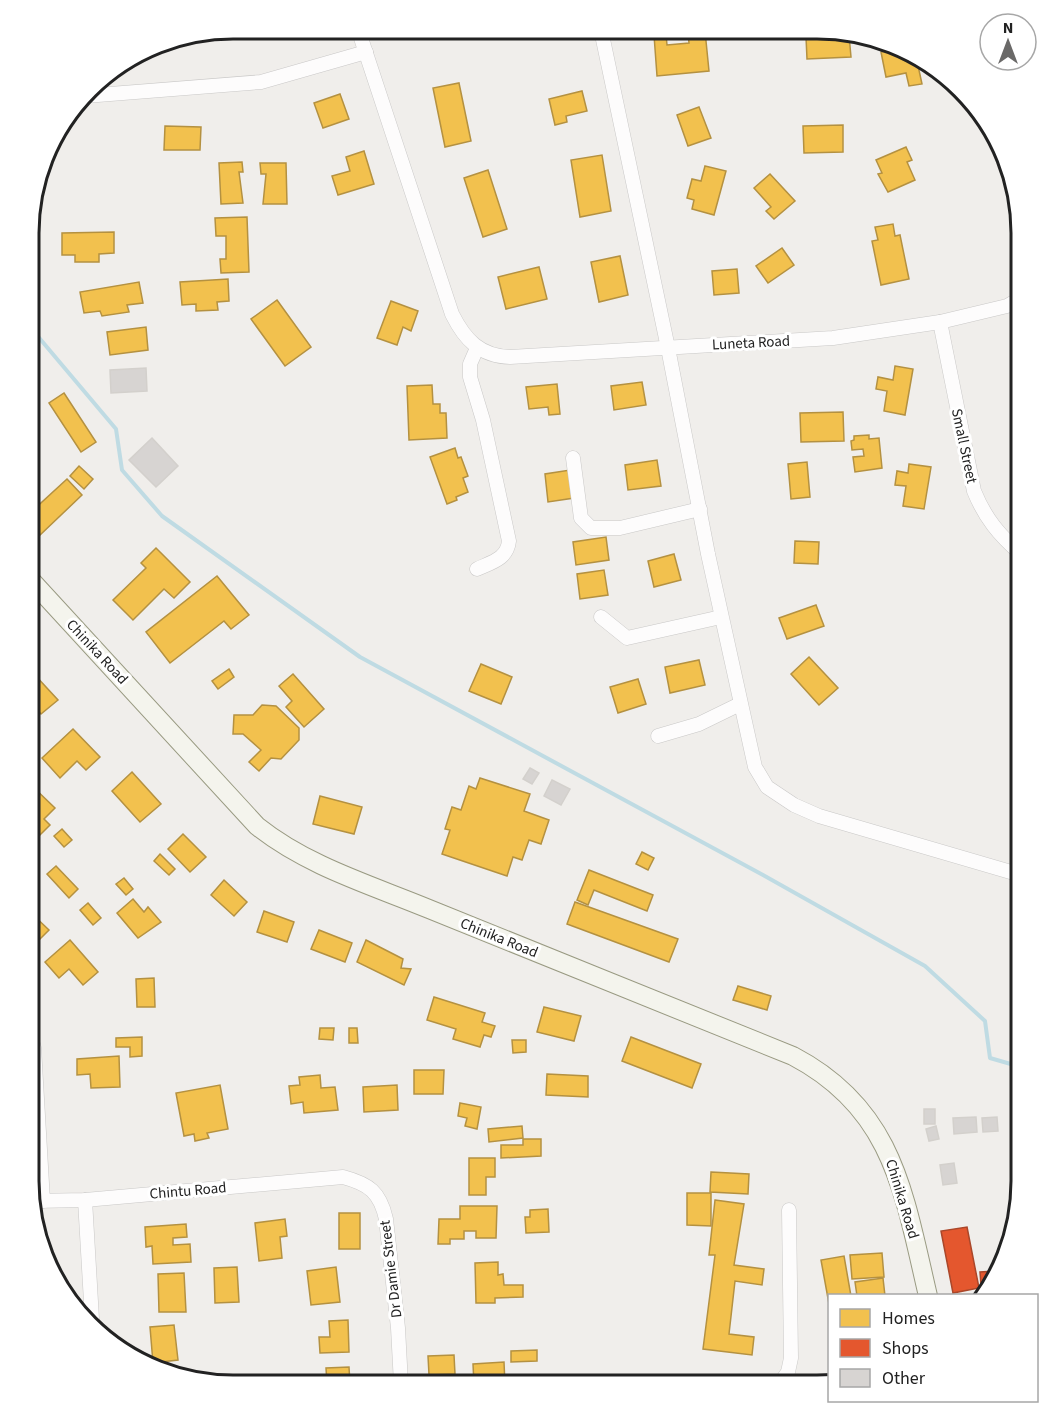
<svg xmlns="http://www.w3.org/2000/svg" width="1050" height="1414" viewBox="0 0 1050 1414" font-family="'Source Sans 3',sans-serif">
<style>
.homes{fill:#f2c14e;stroke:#b49141;stroke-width:1.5}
.shops{fill:#e4572e;stroke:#aa472a;stroke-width:1.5}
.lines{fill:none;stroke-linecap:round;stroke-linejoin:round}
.stream{stroke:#bfdbe3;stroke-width:4}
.building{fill:#d7d4d2;stroke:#d3d0cc;stroke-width:1.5}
.street-casing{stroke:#c9c8c7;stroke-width:15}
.secondary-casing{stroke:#999a82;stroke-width:20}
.street{stroke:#fdfcfc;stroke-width:14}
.secondary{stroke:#f4f4ed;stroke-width:18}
.labels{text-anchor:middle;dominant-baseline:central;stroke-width:6;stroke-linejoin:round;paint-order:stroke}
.street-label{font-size:15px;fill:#222;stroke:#fff}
.rim{fill:none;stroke:#222;stroke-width:3}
</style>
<rect width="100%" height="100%" fill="#f0eeeb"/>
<g class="homes">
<path d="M705 31 709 71 657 76 654 35 666 34 667 45 689 43 688 33Z"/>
<path d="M849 35 851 57 807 59 806 37Z"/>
<path d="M892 50 917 61 922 84 909 86 906 73 886 77 881 52Z"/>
<path d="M459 83 471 141 445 147 433 88Z"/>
<path d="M582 91 587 111 566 116 567 122 555 125 549 99Z"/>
<path d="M340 94 349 119 323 128 314 103Z"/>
<path d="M699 107 711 138 688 146 677 115Z"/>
<path d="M843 125V152L804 153 803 126Z"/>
<path d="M165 126 201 127 200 150H164Z"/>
<path d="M906 147 912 160 907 162 915 180 888 192 878 174 882 173 876 160Z"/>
<path d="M364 151 374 184 338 195 332 176 350 171 346 157Z"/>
<path d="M602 155 611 211 580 217 571 160Z"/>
<path d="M242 162 243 172H239L243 203 221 204 219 163Z"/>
<path d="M260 163H286L287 204H263L266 174H261Z"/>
<path d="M705 166 726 171 714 215 692 209 694 200 687 198 692 179 701 181Z"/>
<path d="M488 170 507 229 483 237 464 178Z"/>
<path d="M770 174 795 201 774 219 766 211 771 207 754 188Z"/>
<path d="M247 217 249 272 221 273 220 259H226V236H216L215 218Z"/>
<path d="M893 224 895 236 900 235 909 279 881 285 872 241 878 240 875 227Z"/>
<path d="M114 232V253L99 254V262H75V255H62V233Z"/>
<path d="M782 248 794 265 768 283 756 266Z"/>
<path d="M620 256 628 295 599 302 591 262Z"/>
<path d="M539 267 547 299 506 309 498 277Z"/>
<path d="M737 269 739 293 714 295 712 271Z"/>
<path d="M228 279 229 301 217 302 218 310 196 311V304L182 305 180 282Z"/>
<path d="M139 282 143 303 127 305 129 312 102 316 100 311 84 313 80 292Z"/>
<path d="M277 300 311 347 285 366 251 319Z"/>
<path d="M391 301 418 311 411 331 403 327 397 345 377 338Z"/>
<path d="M146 327 148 350 110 355 107 332Z"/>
<path d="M895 366 913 369 905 415 884 411 887 391 876 389 878 377 893 380Z"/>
<path d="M642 382 646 405 614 410 611 386Z"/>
<path d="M557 384 560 414 549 415 548 407 529 409 526 387Z"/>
<path d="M432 385 433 404H440V413H446L447 438 409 440 407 386Z"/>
<path d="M64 393 96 442 81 452 49 403Z"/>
<path d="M843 412 844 441 801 442 800 413Z"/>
<path d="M869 435V439L879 438 882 468 855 472 853 457 864 456 863 449 852 450 851 441 854 440V436Z"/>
<path d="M455 448 458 458 461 457 468 476 463 478 468 492 456 497 457 500 447 504 430 457Z"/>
<path d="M657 460 661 486 628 490 625 465Z"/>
<path d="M807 462 810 497 791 499 788 464Z"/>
<path d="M909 464 931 467 924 509 903 506 906 486 895 485 897 471 908 473Z"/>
<path d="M79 466 93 479 84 489 70 476Z"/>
<path d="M570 470 574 498 548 502 545 474Z"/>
<path d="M67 479 82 495 38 537 30 528V513Z"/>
<path d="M606 537 609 560 576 565 573 542Z"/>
<path d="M795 541 819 542 818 564 794 563Z"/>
<path d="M156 548 190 582 174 598 164 589 133 620 113 600 146 568 141 563Z"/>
<path d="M674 554 681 580 654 587 648 561Z"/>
<path d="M604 570 608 595 580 599 577 574Z"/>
<path d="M217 576 249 615 231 629 224 621 170 663 146 632Z"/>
<path d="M816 605 824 626 787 639 779 618Z"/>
<path d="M809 657 838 688 819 705 791 674Z"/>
<path d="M699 660 705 685 670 693 665 667Z"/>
<path d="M481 664 512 677 501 704 469 691Z"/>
<path d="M229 669 234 677 218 689 212 681Z"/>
<path d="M34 674 58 700 41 714 29 701V678Z"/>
<path d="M293 674 324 709 304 727 286 707 292 701 279 686Z"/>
<path d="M638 679 646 704 618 713 610 687Z"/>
<path d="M262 705 276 706 299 728V740L281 759 271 758 259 771 249 762 261 750 243 734H233L234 715H253Z"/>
<path d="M73 729 100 757 86 770 77 761 60 778 42 758Z"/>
<path d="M132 772 161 804 140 822 112 791Z"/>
<path d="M480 778 530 794 524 811 549 820 541 844 529 840 522 860 513 857 507 876 442 854 450 830 445 829 452 807 461 810 469 786 476 789Z"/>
<path d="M29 783 55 808 44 819 50 825 38 837 29 827Z"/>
<path d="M320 796 362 807 354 834 313 824Z"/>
<path d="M62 829 72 840 64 847 54 836Z"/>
<path d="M183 834 206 857 190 872 168 849Z"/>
<path d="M642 852 654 858 648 870 636 864Z"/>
<path d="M160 854 175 869 169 875 154 861Z"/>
<path d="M56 866 78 889 69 898 47 874Z"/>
<path d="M589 870 653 895 647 911 594 890 588 905 577 900Z"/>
<path d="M124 878 133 889 126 895 116 884Z"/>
<path d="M224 880 247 902 234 916 211 895Z"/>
<path d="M133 899 144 912 148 907 161 922 138 938 117 913Z"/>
<path d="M575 902 678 939 669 962 567 924Z"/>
<path d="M88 903 101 918 93 925 80 910Z"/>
<path d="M29 911 49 930 35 944 29 938Z"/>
<path d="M264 911 294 922 287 942 257 932Z"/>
<path d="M319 930 352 943 345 962 311 949Z"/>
<path d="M70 940 98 972 83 985 69 969 59 978 45 962Z"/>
<path d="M366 940 403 959 401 968 411 969 404 985 357 962Z"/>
<path d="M154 978 155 1007H137L136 979Z"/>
<path d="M738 986 771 996 767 1010 733 1000Z"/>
<path d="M434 997 485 1013 482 1022 495 1026 491 1037 484 1035 480 1047 453 1039 456 1029 427 1020Z"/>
<path d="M544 1007 581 1016 574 1041 537 1032Z"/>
<path d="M320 1028H334L333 1040 319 1039Z"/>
<path d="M349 1028H357L358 1043H349Z"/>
<path d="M142 1037V1056L130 1057V1047H116V1038Z"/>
<path d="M631 1037 701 1064 692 1088 622 1061Z"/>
<path d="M512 1040H526V1052L513 1053Z"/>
<path d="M119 1056 120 1087 91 1088 90 1074 77 1075V1059Z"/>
<path d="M414 1070H444L443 1094H414Z"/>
<path d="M547 1074 588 1076V1097L546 1095Z"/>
<path d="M320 1075 321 1088 335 1087 338 1110 304 1113 303 1102 291 1104 289 1086 300 1085 299 1077Z"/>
<path d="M220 1085 228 1129 207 1133 209 1138 195 1141 194 1134 184 1136 176 1093Z"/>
<path d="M397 1085 398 1110 364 1112 363 1087Z"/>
<path d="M460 1103 481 1107 477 1129 465 1126 467 1118 458 1116Z"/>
<path d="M522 1126 523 1138 489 1142 488 1129Z"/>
<path d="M523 1139H541V1156L501 1158V1145H523Z"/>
<path d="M469 1158H495V1177H486V1195H469Z"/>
<path d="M711 1172 749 1174 748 1194 710 1192Z"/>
<path d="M687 1193H711V1226L687 1225Z"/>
<path d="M715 1200 744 1204 734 1265 764 1269 762 1285 735 1281 729 1334 754 1337 752 1355 703 1349 715 1255H709Z"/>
<path d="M460 1206H497L496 1238H476V1231H464V1239H450V1244H438L439 1219H460Z"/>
<path d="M548 1209 549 1232 526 1233 525 1217H530V1210Z"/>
<rect x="339" y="1213" width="21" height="36"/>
<path d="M285 1219 287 1236 280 1237 282 1258 259 1261 255 1223Z"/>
<path d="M186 1224 187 1237 173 1238V1245L190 1244 191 1262 153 1264 152 1246 146 1247 145 1227Z"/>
<path d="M882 1253 884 1277 852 1279 850 1255Z"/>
<path d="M844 1256 851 1296H830L829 1304 821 1260Z"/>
<path d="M498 1262V1275L503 1274 504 1285H523V1297L495 1298V1303H476L475 1263Z"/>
<path d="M237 1267 239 1302 215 1303 214 1268Z"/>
<path d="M336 1267 340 1302 311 1305 307 1271Z"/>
<path d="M184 1273 186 1312H159L158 1274Z"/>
<path d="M883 1278 885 1296H857L855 1282Z"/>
<path d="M348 1320 349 1352 320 1353 319 1337H330L329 1321Z"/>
<path d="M174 1325 178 1360 153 1363 150 1327Z"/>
<path d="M537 1350V1361L511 1362V1351Z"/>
<path d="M454 1355 455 1374 429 1375 428 1356Z"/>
<path d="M504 1362 505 1385H474L473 1364Z"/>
<path d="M349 1367 350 1384H327L326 1368Z"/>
</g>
<g class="shops">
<path d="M967 1227 979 1288 953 1293 941 1231Z"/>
<path d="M995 1271 990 1284 981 1285 980 1272Z"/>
</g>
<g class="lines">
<path class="stream" d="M30 327 116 429 122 470 162 516 360 657 763 875 925 966 985 1021 990 1058 1021 1067"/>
</g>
<g class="building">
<path d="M146 368 147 391 111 393 110 370Z"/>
<path d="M152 438 178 466 156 487 129 460Z"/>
<path d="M530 768 539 773 532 784 523 779Z"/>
<path d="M552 780 570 789 561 805 544 796Z"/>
<rect x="924" y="1109" width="11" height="15"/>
<path d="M976 1117 977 1132 954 1134 953 1118Z"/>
<path d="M997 1117 998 1131 983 1132 982 1118Z"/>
<path d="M936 1126 939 1139 929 1141 926 1129Z"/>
<path d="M954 1163 957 1183 943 1185 940 1165Z"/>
</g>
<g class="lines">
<defs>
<g id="street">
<path d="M358 29 452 314C465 340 480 356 510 357L833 338 940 322 1007 306 1021 298"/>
<path d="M601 30 668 348 708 554 755 767 767 787 794 805 819 816 1021 875"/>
<path d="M85 96 261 82 366 52"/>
<path d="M940 322 974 491C985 518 999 535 1021 554"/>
<path d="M477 348 470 364V377L483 420 509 541C507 559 492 562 477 569"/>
<path d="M573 458 581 518 591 528H620L700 509"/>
<path d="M601 617 627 638 721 617"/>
<path d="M658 736 699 724 740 704"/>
<path d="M29 1031 34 1048 43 1201"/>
<path d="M85 1200 92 1319"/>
<path d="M33 1201 85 1200 343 1177C369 1184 380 1192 386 1219L398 1328 401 1384"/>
<path d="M779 1385 788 1372 791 1358 789 1210"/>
</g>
<path id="secondary" d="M30 579 257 826C307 866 371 885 429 909 550 959 672 1006 793 1056 894 1109 904 1194 928 1296"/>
</defs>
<use href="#street" class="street-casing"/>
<use href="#secondary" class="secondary-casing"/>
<use href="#street" class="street"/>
<use href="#secondary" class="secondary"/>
</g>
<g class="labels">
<g class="street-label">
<text transform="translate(751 343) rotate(-3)">Luneta Road</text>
<text transform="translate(964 446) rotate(78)">Small Street</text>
<text transform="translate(97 652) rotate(47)">Chinika Road</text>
<text transform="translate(499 938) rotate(22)">Chinika Road</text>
<text transform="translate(188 1191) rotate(-5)">Chintu Road</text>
<text transform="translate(902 1199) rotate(73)">Chinika Road</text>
<text transform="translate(391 1269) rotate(-97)">Dr Damie Street</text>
</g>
</g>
<path d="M0 0H1050V1414H0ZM233 39H817A194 194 0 0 1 1011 233V1181A194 194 0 0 1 817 1375H233A194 194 0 0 1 39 1181V233A194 194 0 0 1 233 39Z" fill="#fff" fill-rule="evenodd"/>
<path class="rim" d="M233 39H817A194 194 0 0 1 1011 233V1181A194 194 0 0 1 817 1375H233A194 194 0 0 1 39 1181V233A194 194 0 0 1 233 39Z"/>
<rect x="828" y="1294" width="210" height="108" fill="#ffffff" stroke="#a7a7a7" stroke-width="1.5"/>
<rect x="840" y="1309" width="30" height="18" fill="#f2c14e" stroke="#a7a7a7" stroke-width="1.5"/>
<text x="882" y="1324" font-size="18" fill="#222222">Homes</text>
<rect x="840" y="1339" width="30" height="18" fill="#e4572e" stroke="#a7a7a7" stroke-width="1.5"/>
<text x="882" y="1354" font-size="18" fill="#222222">Shops</text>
<rect x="840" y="1369" width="30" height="18" fill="#d7d4d2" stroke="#a7a7a7" stroke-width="1.5"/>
<text x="882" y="1384" font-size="18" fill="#222222">Other</text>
<g transform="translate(1008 42)"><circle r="28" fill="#ffffff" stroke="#a7a7a7" stroke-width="1.5"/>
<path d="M0-4.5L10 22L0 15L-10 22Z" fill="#6a6968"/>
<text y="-9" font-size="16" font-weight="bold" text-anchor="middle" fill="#222222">N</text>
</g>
</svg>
